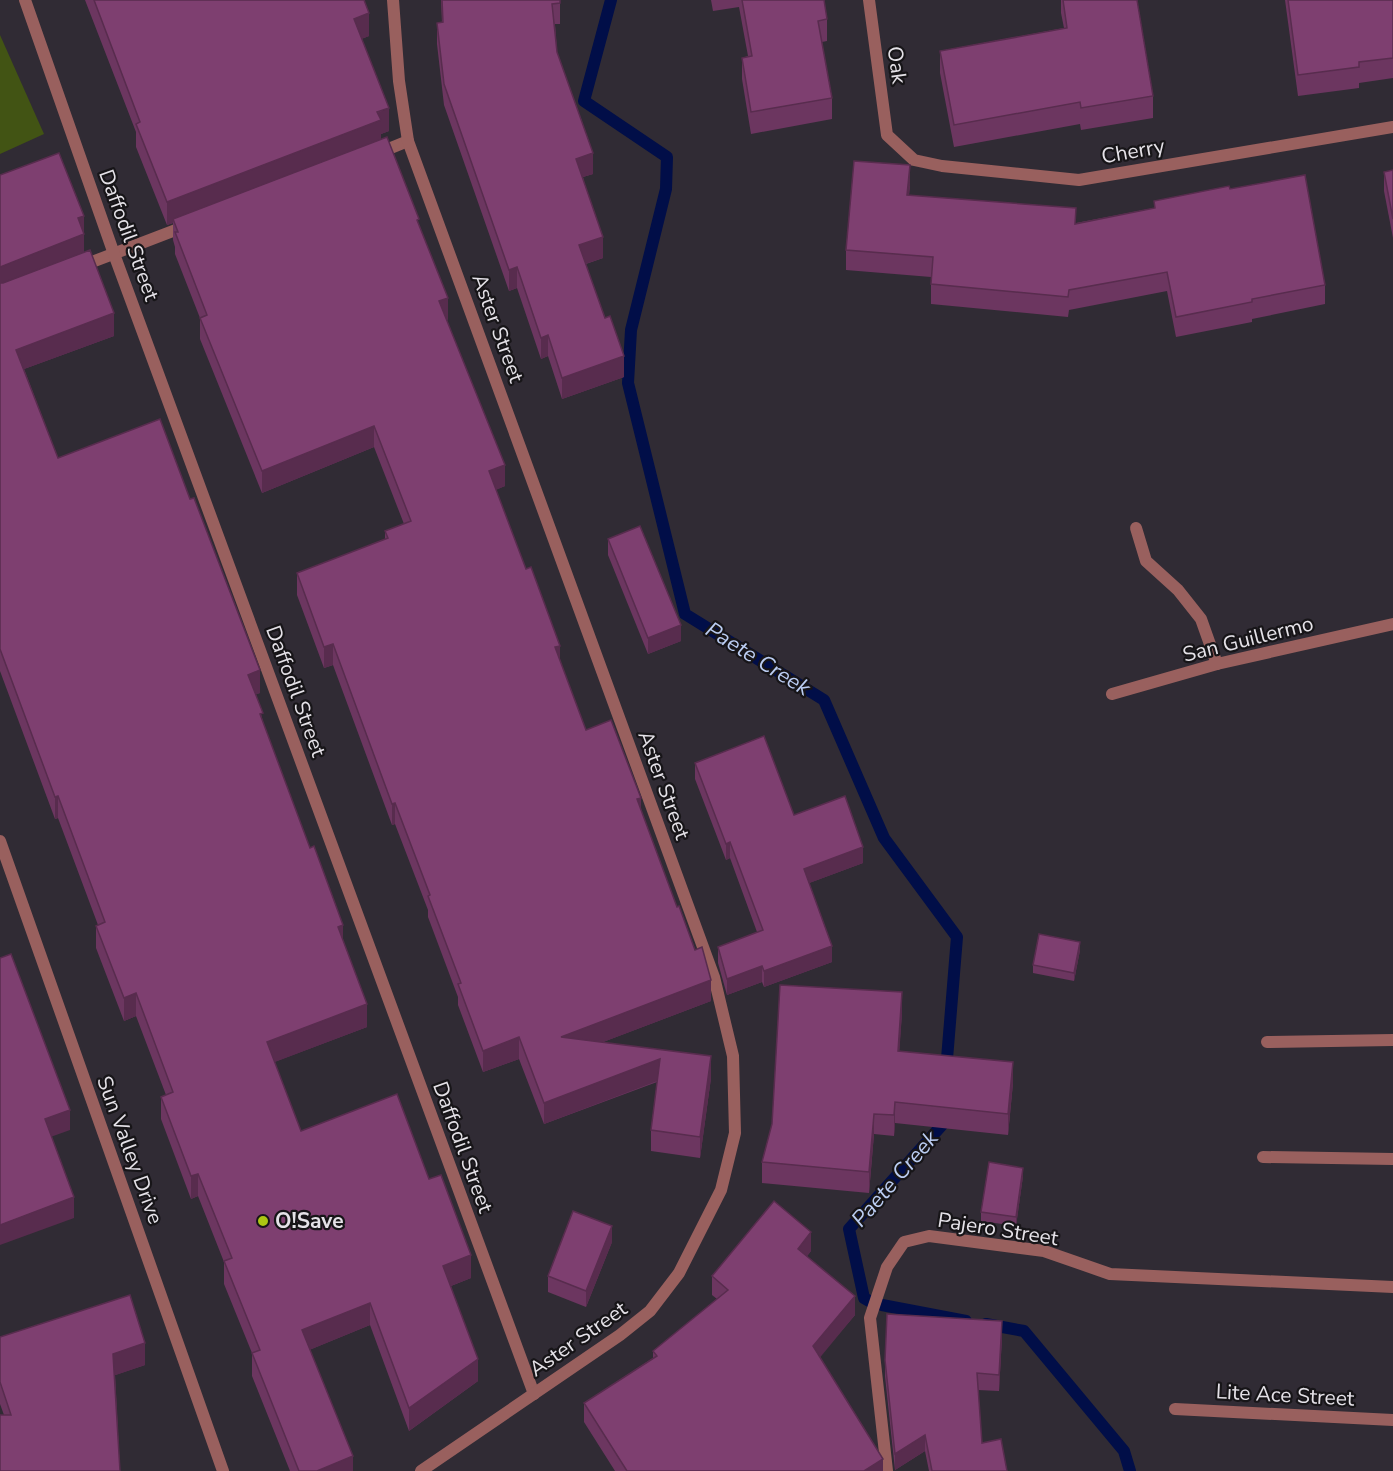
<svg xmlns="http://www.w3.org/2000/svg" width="1393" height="1471" viewBox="0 0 1393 1471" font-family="'Nunito Sans',sans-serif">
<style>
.green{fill:#425414}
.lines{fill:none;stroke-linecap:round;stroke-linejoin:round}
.stream{stroke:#010e48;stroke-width:12}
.service{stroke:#99605e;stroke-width:12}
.minor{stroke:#99605e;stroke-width:12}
.wall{fill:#6c3660}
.shaded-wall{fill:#582c4e}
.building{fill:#7e3f70;stroke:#582c4e;stroke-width:1.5}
.poi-dot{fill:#acc613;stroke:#171518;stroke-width:2}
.labels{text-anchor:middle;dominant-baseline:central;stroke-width:4.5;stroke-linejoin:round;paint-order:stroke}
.street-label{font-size:21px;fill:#e5e2e8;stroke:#171518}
.poi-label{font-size:21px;font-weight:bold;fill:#e5e2e8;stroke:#171518;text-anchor:start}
.water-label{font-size:22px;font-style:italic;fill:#bbcdf2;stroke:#171518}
</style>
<rect width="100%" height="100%" fill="#302b34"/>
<path class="green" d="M0 35 44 134 0 154Z"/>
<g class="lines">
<g class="stream">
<path d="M611 0 584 101 667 157 666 189 631 330 628 383 685 614 824 700 884 838 957 937 946 1071"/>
<path d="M871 1302 864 1298 849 1229 942 1125 943 1115"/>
<path d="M882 1305 966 1321"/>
<path d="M986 1324 1024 1331 1124 1451 1130 1471"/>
</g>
<g class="service">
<path d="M376 154 408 141"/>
<path d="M79 267 186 226"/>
<path d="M1136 528 1146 561 1178 590 1201 619 1217 664"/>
</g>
<g class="minor">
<path d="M25 0 114 254 534 1394"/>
<path d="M393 0 399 81 408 141 714 977 733 1056 735 1133 721 1190 679 1273 650 1311 620 1335 421 1471"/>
<path d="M869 0 887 135 914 160 942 166 1079 180 1393 127"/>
<path d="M1112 694 1217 664 1393 624"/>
<path d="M0 841 223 1471"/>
<path d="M1267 1042 1393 1040"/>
<path d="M1263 1157 1393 1159"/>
<path d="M1175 1409 1393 1420"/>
<path d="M887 1471 870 1318 887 1267 904 1242 929 1236 1044 1251 1110 1274 1393 1287"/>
</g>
</g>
<g class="wall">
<path d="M85 0H364L369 36 361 39 389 131 381 134V139L419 225 448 319 447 320 505 486 495 490 586 730 641 811 711 1001 603 1042 711 1078 700 1158 651 1151V1130L657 1082 544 1124 519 1059 483 1072 458 1005V997L428 917V910L395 824 392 825 333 665 324 668 297 595V573L385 539V531L404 524 374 447 262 493 200 339V318L175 254V247L173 240V223L167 225 136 147V132Z"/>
<path d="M441 0H560V24H555L557 52 593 174 583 177 603 258 586 264 624 377 562 399 548 356 541 359 517 288 509 291 444 105 437 44V23H442Z"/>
<path d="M711 0H824L827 19V41L822 42 832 98V119L751 134 742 79V58L748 56 739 7 713 11Z"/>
<path d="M1061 0H1137L1153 96V118L1081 130 1080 124 954 147 940 73V51L1064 28 1061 13Z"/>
<path d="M1285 0H1393V78L1359 83V88L1298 96Z"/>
<path d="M1393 170V238L1384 191V172Z"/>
<path d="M0 175 84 232V252L114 336 24 369 58 458 260 693 256 694 263 722 343 941 367 1027 274 1062 301 1131 429 1179 471 1278 451 1286 478 1381 409 1431 370 1325 309 1350 353 1471H290L252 1376V1353L224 1284V1262L198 1196 191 1199 161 1119V1097L166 1095 136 1016 124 1021 96 948V926L98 925 58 818 55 819 0 671Z"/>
<path d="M910 185 909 195 1076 223 1154 208V201L1230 189 1325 285V304L1252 319V322L1176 337 1167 291 1069 310 1068 317 931 304V277L846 270V250Z"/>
<path d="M608 539 681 641 648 654 608 555Z"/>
<path d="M695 763 794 815 863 863 809 883 832 962 764 987 762 982 727 995 718 963V947L757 932 730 858 726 860 695 779Z"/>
<path d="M1080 950 1074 981 1033 973V965Z"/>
<path d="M902 1013 899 1052 1013 1083 1008 1135 895 1123 894 1136 874 1134 869 1193 762 1183V1162Z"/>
<path d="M1023 1176 1016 1226 981 1221V1212Z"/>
<path d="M612 1242 586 1307 548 1292V1276Z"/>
<path d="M811 1251 807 1256 855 1315 819 1357 883 1471H615L584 1422V1403L653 1358V1351L717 1299 712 1295V1276Z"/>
<path d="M0 1337 145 1365 115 1375 120 1471 4 1415 0 1404Z"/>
<path d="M1002 1337 999 1391 978 1390 982 1443 1007 1471H929L925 1451 895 1470 885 1376V1360Z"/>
</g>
<g class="shaded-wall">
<path d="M369 13V36L354 42V19Z"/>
<path d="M389 108V131L381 134V143L173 219V223L167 225V202Z"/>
<path d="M593 153V174L576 179V159Z"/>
<path d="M910 165V185L907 214V195Z"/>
<path d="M84 216V257L0 289V267L78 218Z"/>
<path d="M603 237V258L579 266V245Z"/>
<path d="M517 267V288L509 291V270Z"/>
<path d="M448 298V319L439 323V301Z"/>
<path d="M114 313V336L16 372V350Z"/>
<path d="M548 335V356L541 359V338Z"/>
<path d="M624 356V377L562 399V378Z"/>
<path d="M374 426V447L262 493V471Z"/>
<path d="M505 465V486L489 493V471Z"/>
<path d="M681 625V641L648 654V638Z"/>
<path d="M333 644V665L324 668V647Z"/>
<path d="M560 646V667L555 647Z"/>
<path d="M260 670V693L248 697V675Z"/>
<path d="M58 796V818L55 819V797Z"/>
<path d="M641 798V819L637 799Z"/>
<path d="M395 803V824L392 825V804Z"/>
<path d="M730 842V858L726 860V844Z"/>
<path d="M863 847V863L804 885V869Z"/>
<path d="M343 925V947L338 927Z"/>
<path d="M1080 942V950L1074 981V973Z"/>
<path d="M832 946V962L764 987V971Z"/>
<path d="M762 966V982L727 995V979Z"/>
<path d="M711 980V1001L561 1058V1037Z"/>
<path d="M902 992V1013L898 1072V1051Z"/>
<path d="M136 993V1016L124 1021V998Z"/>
<path d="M367 1004V1027L267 1065V1042Z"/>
<path d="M519 1037V1059L483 1072V1051Z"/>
<path d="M711 1056V1078L700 1158V1137Z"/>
<path d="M660 1059V1080L544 1124V1103Z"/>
<path d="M1013 1062V1083L1008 1135V1114Z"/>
<path d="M895 1102V1123L894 1136V1115Z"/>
<path d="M70 1110V1130L45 1139V1119Z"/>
<path d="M874 1114V1134L869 1193V1172Z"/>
<path d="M1023 1168V1176L1016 1226V1217Z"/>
<path d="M198 1174V1196L191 1199V1176Z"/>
<path d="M74 1197V1218L0 1245V1225Z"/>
<path d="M612 1226V1242L586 1307V1291Z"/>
<path d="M811 1232V1251L798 1268V1249Z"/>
<path d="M471 1255V1278L443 1289V1266Z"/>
<path d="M855 1296V1315L813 1366V1346Z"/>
<path d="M370 1303V1325L302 1353V1330Z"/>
<path d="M1002 1321V1337L999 1391V1375Z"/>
<path d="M145 1343V1365L113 1376V1354Z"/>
<path d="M478 1359V1381L409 1431V1408Z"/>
<path d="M925 1435V1451L895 1470V1454Z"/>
<path d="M353 1456V1471H317Z"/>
<path d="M883 1459V1471H864Z"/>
</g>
<g class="building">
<path d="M94 0H364L369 13 354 19 389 108 377 112 381 120 167 202 136 124 140 122Z"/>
<path d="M442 0H560V3L552 4 557 52 593 153 576 159 603 237 579 245 605 318 610 316 624 356 562 378 548 335 541 338 517 267 509 270 444 84 437 23 443 22Z"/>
<path d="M742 0H824L827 19 818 21 832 98 751 112 742 58 752 56Z"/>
<path d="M1063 0H1137L1153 96 1081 108 1080 102 954 125 940 51 1067 28Z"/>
<path d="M1288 0H1393V58L1359 62V67L1298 75Z"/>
<path d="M387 137 419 219 417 220 448 298 439 301 505 465 489 471 526 569 531 567 560 646 555 647 586 730 611 720 641 798 637 799 677 907 679 906 695 950 702 947 711 980 561 1037 711 1056 700 1137 651 1130 660 1059 544 1103 519 1037 483 1051 458 984 461 983 428 896 430 895 395 803 392 804 333 644 324 647 297 573 388 538 385 531 411 521 374 426 262 471 200 318 207 315 175 232H178L173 219Z"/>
<path d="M59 153 84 216 78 218 84 234 0 267V175Z"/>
<path d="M854 161 910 165 907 195 1076 208 1075 224 1155 208 1154 201 1229 186 1230 189 1305 175 1325 285 1252 299V302L1176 317 1167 272 1069 290 1068 297 931 284 933 257 846 250Z"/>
<path d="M1393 170V219L1384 172Z"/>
<path d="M90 250 114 313 16 350 58 458 160 419 190 499 194 498 260 670 248 675 263 713 260 714 310 848 314 846 343 925 338 927 367 1004 267 1042 301 1131 397 1094 429 1179 441 1175 471 1255 443 1266 478 1359 409 1408 370 1303 302 1330 353 1456 317 1471H299L252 1353 260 1350 224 1261 232 1258 198 1174 191 1176 161 1097 173 1092 136 993 124 998 96 926 105 922 58 796 55 797 0 649V283H3Z"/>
<path d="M640 526 681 625 648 638 608 539Z"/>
<path d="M764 736 794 815 845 796 863 847 804 869 832 946 764 971 762 966 727 979 718 947 763 930 730 842 726 844 695 763Z"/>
<path d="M1039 934 1080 942 1074 973 1033 965Z"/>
<path d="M11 954 70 1110 45 1119 74 1197 0 1225V958Z"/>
<path d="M780 985 902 992 898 1051 1013 1062 1008 1114 895 1102 894 1115 874 1114 869 1172 762 1162 772 1124Z"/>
<path d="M989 1162 1023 1168 1016 1217 981 1212Z"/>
<path d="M774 1201 811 1232 798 1249 855 1296 813 1346 883 1459 864 1471H627L584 1403 657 1356 653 1351 728 1290 712 1276Z"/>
<path d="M573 1211 612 1226 586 1291 548 1276Z"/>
<path d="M130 1295 145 1343 113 1354 120 1471H0V1415H11L0 1382V1337Z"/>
<path d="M887 1314 1002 1321 999 1375 977 1373 982 1443 1001 1439 1007 1471H932L925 1435 895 1454 885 1360Z"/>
</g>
<circle class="poi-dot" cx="263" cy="1221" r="6"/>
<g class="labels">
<g class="street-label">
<text transform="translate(897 65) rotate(82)">Oak</text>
<text transform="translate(1133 151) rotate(-10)">Cherry</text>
<text transform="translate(129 235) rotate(70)">Daffodil Street</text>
<text transform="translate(498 328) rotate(70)">Aster Street</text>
<text transform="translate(1248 639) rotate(-14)">San Guillermo</text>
<text transform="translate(296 691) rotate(70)">Daffodil Street</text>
<text transform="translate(664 785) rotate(70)">Aster Street</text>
<text transform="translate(463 1147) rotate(70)">Daffodil Street</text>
<text transform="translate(130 1150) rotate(70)">Sun Valley Drive</text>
<text transform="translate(998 1229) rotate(9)">Pajero Street</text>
<text transform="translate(578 1339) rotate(-35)">Aster Street</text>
<text transform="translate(1285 1395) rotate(3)">Lite Ace Street</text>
</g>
<g class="poi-label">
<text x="275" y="1221">O!Save</text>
</g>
<g class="water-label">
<text transform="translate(758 659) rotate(32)">Paete Creek</text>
<text transform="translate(895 1179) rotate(-49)">Paete Creek</text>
</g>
</g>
</svg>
